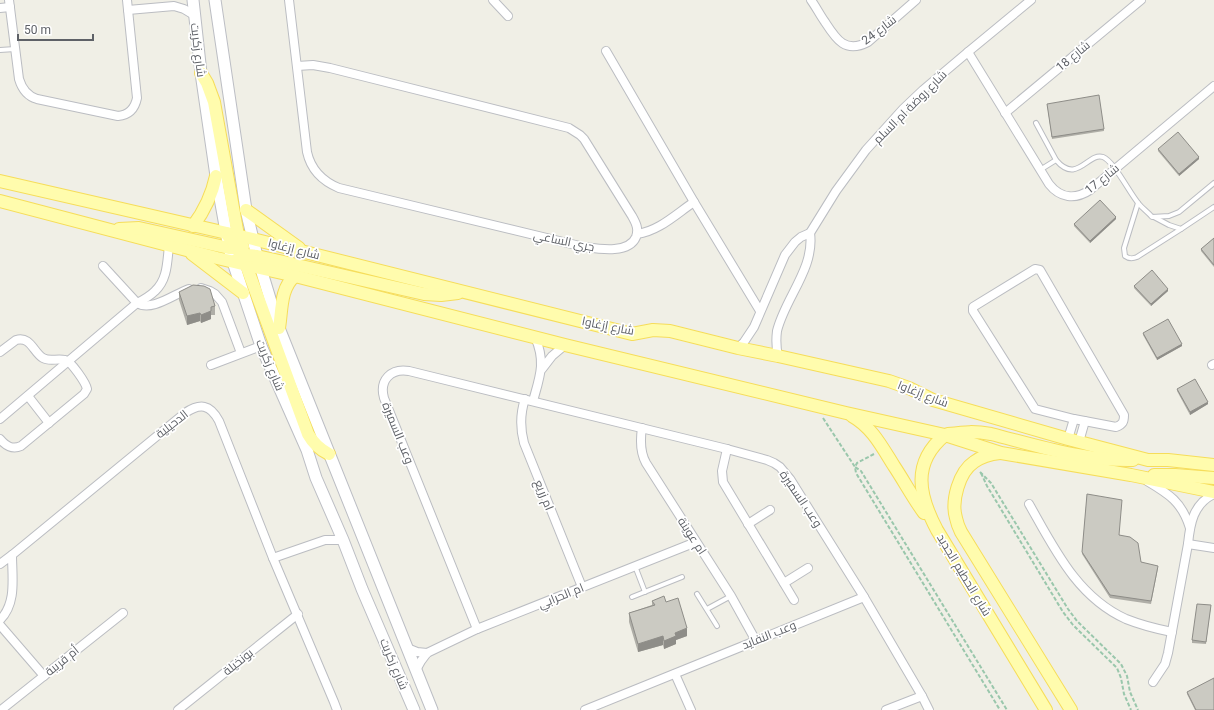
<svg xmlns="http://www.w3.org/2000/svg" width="1214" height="710" viewBox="0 0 1214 710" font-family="Roboto,Cairo,sans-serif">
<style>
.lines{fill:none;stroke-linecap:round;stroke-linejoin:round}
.lane-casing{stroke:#bbbdc2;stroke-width:6}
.street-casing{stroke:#bbbdc2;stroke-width:10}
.secondary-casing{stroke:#bcbec4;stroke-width:13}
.primary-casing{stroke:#f6dd5a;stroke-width:14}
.path{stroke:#9ac7ac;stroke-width:2;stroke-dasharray:4 2;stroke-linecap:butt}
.lane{stroke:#fff;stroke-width:4}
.street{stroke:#fff;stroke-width:8}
.secondary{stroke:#fff;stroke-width:11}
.primary{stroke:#fffcad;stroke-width:12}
.wall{fill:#afaea7}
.shaded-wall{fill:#8e8d88}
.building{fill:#cbcac2;stroke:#8e8d88}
.labels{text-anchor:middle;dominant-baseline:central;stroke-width:3.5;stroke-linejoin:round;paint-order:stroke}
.street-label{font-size:12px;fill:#5e6167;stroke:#fff}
</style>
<rect width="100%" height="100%" fill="#f0efe6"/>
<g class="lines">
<defs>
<g id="lane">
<path d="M0 50 15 49"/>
<path d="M1036 123 1056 160C1077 185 1088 152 1103 157 1114 161 1130 194 1139 204 1143 209 1148 212 1152 217L1169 216 1179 212 1214 183"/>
<path d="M1040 170 1056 160"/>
<path d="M1138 203 1124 248 1125 256C1129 259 1132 259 1137 257L1181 229"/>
<path d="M1154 217 1169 225 1181 229 1214 207"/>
<path d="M635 566 645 592"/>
<path d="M697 594 717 626"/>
<path d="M632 597 682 577"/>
<path d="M707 609 731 596"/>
</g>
<g id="street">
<path d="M9 0 19 79C22 89 27 96 37 99L118 116C129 115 135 108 137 98L127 0"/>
<path d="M289 0 307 152C311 170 322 181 339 188L584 247C599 249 629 254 636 237 639 229 636 223 632 216L584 139 580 135 569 128 330 68 313 65 297 66"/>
<path d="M493 0 508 16"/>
<path d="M811 0C816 7 820 15 825 22 836 39 845 54 868 42L916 0"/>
<path d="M0 8 10 7"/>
<path d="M128 10 174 6 184 9 194 15"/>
<path d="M606 51 694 202 760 311"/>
<path d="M968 52 1049 184C1060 198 1075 200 1090 190L1214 86"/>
<path d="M1005 113 1141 0"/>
<path d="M637 234C659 231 676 214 694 202"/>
<path d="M103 266 137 303C152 312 174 294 189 289"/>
<path d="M1035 269 1040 270 1124 415C1124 422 1123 424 1116 427L1074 419 1035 409 973 311V307Z"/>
<path d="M201 288 210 291 215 294 222 302 241 353"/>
<path d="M738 348 744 342 754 327 785 255 795 242 801 237 810 233 836 191 866 150 903 109 923 90 968 52 1031 0"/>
<path d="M0 352 16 340C31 336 33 352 43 358 50 362 57 358 65 360 71 361 86 383 87 389L84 394 21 446C12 450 6 446 0 439"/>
<path d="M778 356C776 347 776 339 777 331 785 298 815 268 810 233"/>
<path d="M211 365 261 346"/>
<path d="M1212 365 1214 364"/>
<path d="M542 369 552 356 565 345"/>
<path d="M28 396 49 423"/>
<path d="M525 399C520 414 520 428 524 443L582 587"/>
<path d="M533 401C540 376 546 362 535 337"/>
<path d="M0 419 137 303C143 300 150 296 155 291 168 279 167 261 169 246"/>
<path d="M642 428C640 441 640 452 646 463L731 596 756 641"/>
<path d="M1068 439 1074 419"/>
<path d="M1079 442 1085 421"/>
<path d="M727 449 722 471 723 482 794 600"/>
<path d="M1147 481C1169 494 1182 502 1190 528"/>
<path d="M1029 504C1054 548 1077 597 1126 619 1141 625 1157 629 1172 632"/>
<path d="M748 524 770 510"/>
<path d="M1188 544 1214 548"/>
<path d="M12 555 185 413C200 403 210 404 219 421L273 558 334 702 337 710"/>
<path d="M273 558 325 540H343"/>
<path d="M0 564 12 555C12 577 17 603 0 620"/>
<path d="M784 583 808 568"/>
<path d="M0 625 44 676"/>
<path d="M477 629 384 398C379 380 391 368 409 371L727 449 767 460 774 463 780 467 790 479 864 597 922 696 929 710"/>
<path d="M407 648 417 652 427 653"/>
<path d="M416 670 421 661 427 653 477 629 696 542"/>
<path d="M675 674 691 710"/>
<path d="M1153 682 1165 664 1168 653 1188 544C1190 524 1193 504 1214 494"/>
<path d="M1 710 123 613"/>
<path d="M178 710 298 614"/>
<path d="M585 710 864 597"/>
<path d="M886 710 922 696"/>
</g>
<g id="secondary">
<path d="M193 0 201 73 216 176 229 248 233 262 261 346 307 450 316 478 343 540 362 589 414 710"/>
<path d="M215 0 246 210 257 256 279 328 432 710"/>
</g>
<g id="primary">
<path d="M201 73 207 83 214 102 239 241"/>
<path d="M0 181 253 239 624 332 632 334 653 330 670 331 738 348 778 356 889 381 909 388 933 400 940 402 1068 439 1148 460H1168L1214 465"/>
<path d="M0 201 217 258 295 276 565 345 846 413 945 435 1001 453 1131 475 1214 492"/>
<path d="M246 210 299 248"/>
<path d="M193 226C205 210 212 195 216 176"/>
<path d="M119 229 139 228 229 248H237L243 247"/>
<path d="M226 233 237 248 245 262 308 434C313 443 319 449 329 454"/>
<path d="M192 254 243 293"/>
<path d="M236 260 247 255 257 256 424 294 441 295 458 293"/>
<path d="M279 328C282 311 280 288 295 276"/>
<path d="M852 416C872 427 882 447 894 466 904 481 913 498 924 513"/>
<path d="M948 434C965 432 974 431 991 434 1038 446 1084 461 1133 460"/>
<path d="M945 435C911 463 919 496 937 530L1046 710"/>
<path d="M1000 453C991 454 982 456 974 462 959 472 951 501 956 518 957 523 959 528 961 532L1071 710"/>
<path d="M1154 475H1175L1214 478"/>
</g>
</defs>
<use href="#lane" class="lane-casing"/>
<use href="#street" class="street-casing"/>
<use href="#secondary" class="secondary-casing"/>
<use href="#primary" class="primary-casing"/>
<g class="path">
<path d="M823 418 855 467 856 473 1000 710"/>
<path d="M874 454 857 463 855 467 861 471 1007 710"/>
<path d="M980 472 991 483 1068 609 1077 621 1121 664 1127 676 1130 692 1138 710"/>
<path d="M981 473 987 486 1063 612 1073 625 1117 668 1121 678 1124 694 1131 710"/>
</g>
<use href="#lane" class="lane"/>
<use href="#street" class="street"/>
<use href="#secondary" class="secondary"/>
<use href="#primary" class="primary"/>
</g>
<g class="wall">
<path d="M1047 104 1104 129V131L1052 139Z"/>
<path d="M1158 149 1199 159 1179 176 1158 151Z"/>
<path d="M1116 219 1090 243 1074 226V224Z"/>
<path d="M1214 238V267L1201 251V249Z"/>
<path d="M1134 286 1168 291 1151 306 1134 288Z"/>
<path d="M179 292 215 306V315H211V319L201 323 200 321 187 325 179 300Z"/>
<path d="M1143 333 1182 346 1157 360 1143 335Z"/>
<path d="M1177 389 1208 404 1190 415 1177 391Z"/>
<path d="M1087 494 1141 562 1158 568 1151 604 1110 598 1082 554Z"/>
<path d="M652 601 666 602 687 636 676 640V644L664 649 663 645 638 652 629 622V613L652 605Z"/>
<path d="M1211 605 1206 644 1192 643V640Z"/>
<path d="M1187 692 1214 710H1195L1187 694Z"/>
</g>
<g class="shaded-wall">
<path d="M1199 157V159L1179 176V174Z"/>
<path d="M1116 217V219L1090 243V241Z"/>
<path d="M1168 289V291L1151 306V304Z"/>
<path d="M211 311V319L201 323V315Z"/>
<path d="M200 313V321L187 325V316Z"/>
<path d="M1182 344V346L1157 360V358Z"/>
<path d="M1208 402V404L1190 415V412Z"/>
<path d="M687 628V636L676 640V644L664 649V641L675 633Z"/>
<path d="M663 636V645L638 652V644Z"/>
</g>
<g class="building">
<path d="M1099 95 1104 129 1052 137 1047 104Z"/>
<path d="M1178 132 1199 157 1179 174 1158 149Z"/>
<path d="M1100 200 1116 217 1090 241 1074 224Z"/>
<path d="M1214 238V265L1201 249Z"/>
<path d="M1152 270 1168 289 1151 304 1134 286Z"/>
<path d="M193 285 204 286 210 289 215 306 211 307V311L201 315 200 313 187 316 179 292Z"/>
<path d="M1168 319 1182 344 1157 358 1143 333Z"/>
<path d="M1195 379 1208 402 1190 412 1177 389Z"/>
<path d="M1087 494 1122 500 1119 535 1130 537 1138 543 1141 562 1158 566 1151 601 1110 595 1082 552Z"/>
<path d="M664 596 666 602 678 598 687 628 675 633 676 636 664 641 663 636 638 644 629 613 655 605 652 601Z"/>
<path d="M1197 604 1211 605 1206 642 1192 640Z"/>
<path d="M1214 678V710H1196L1187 692Z"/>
</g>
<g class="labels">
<g class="street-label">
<text transform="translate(879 30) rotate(-37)">شارع 24</text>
<text transform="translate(198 50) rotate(83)">شارع زكريت</text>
<text transform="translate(1073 56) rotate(-40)">شارع 18</text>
<text transform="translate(910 107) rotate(-45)">شارع روضة ام السلم</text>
<text transform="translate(1102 179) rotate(-39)">شارع 17</text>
<text transform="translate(564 241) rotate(12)">جري الساعي</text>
<text transform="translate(294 249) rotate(14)">شارع إزغاوا</text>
<text transform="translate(608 326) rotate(11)">شارع إزغاوا</text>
<text transform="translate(270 365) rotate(67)">شارع زكريت</text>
<text transform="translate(923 394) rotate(21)">شارع إزغاوا</text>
<text transform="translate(172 424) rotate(-38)">الدحيلية</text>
<text transform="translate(398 433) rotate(68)">وعب السميرة</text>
<text transform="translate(544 495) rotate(68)">ام زريع</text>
<text transform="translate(801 499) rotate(56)">وعب السميرة</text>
<text transform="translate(692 536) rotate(57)">ام عوينة</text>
<text transform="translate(964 575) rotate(59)">شارع الحطيم الجديد</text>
<text transform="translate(561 596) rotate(-22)">ام الحرابي</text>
<text transform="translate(769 635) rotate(-22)">وعب النفايد</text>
<text transform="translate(62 661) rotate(-39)">أم قريبة</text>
<text transform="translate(238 662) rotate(-39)">بونخيلة</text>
<text transform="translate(394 664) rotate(67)">شارع زكريت</text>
</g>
</g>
<path d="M18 34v6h75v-6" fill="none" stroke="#5e6167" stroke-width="2"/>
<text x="24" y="34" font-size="12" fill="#5e6167" stroke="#ffffff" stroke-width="3" paint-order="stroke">50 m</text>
</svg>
